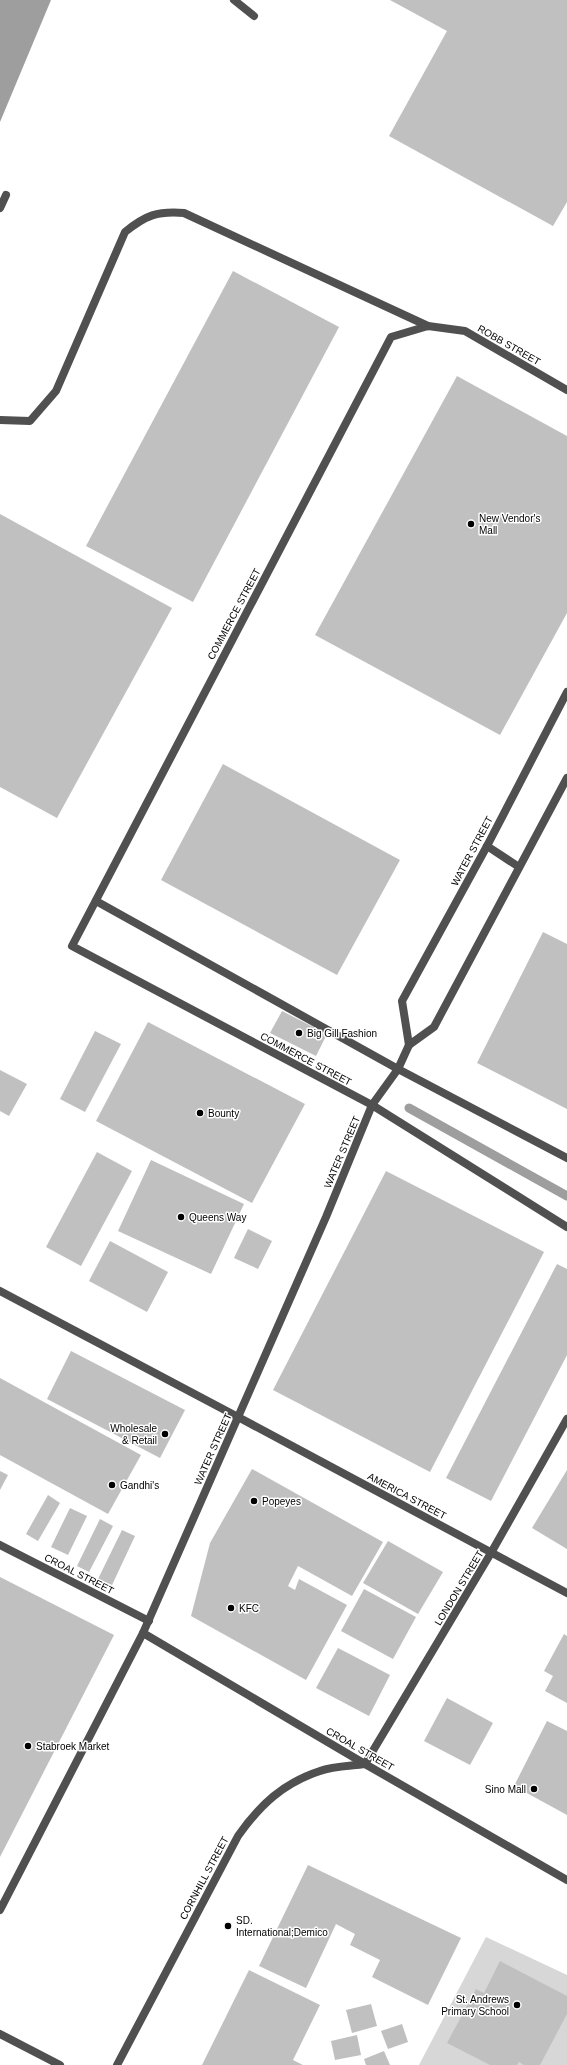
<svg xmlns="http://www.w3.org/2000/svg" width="567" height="2065" viewBox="0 0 567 2065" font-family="Arial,sans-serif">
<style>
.green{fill:#d7d7d7}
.water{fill:#9e9e9e}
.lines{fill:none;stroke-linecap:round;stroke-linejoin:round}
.stream{stroke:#9e9e9e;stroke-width:9}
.building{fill:#c0c0c0}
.service{stroke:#505050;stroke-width:8}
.minor{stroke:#505050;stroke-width:8}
.tertiary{stroke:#505050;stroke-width:8}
.poi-dot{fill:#000;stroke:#fff;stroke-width:1.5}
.labels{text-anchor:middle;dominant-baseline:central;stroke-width:3;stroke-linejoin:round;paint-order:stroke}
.street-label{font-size:10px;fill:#000;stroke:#fff}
.poi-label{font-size:10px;fill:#000;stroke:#fff;text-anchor:start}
</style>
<rect width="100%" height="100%" fill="#fff"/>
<path class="green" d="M486 1937 567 1975V2065H419Z"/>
<path class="water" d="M0 0H51L0 122Z"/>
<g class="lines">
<path class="stream" d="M409 1108 567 1196"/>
</g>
<g class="building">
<path d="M390 0H567V202L553 226 389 136 447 31Z"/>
<path d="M233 271 339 327 193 602 86 546Z"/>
<path d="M457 376 567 436V613L500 735 315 635Z"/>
<path d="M0 514 172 608 57 818 0 787Z"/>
<path d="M223 764 400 860 337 975 161 880Z"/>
<path d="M543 932 567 944V1109L477 1063Z"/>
<path d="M282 1011 327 1034 316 1056 270 1033Z"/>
<path d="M148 1022 305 1104 252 1203 96 1121Z"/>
<path d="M95 1031 121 1044 85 1112 60 1099Z"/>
<path d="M0 1070 27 1084 9 1116 0 1111Z"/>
<path d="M97 1152 132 1171 81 1266 46 1247Z"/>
<path d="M151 1160 244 1204 211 1274 118 1231Z"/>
<path d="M386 1171 544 1252 430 1472 273 1390Z"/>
<path d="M248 1229 272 1241 258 1269 234 1258Z"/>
<path d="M110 1241 168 1272 147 1312 89 1281Z"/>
<path d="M557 1264 567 1269V1355L491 1501 446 1478Z"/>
<path d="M71 1351 185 1410 160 1458 47 1399Z"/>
<path d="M0 1378 141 1455 108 1514 0 1455Z"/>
<path d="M252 1469 383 1542 352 1596 298 1566 288 1586 295 1590 299 1579 347 1605 306 1680 191 1616 210 1543Z"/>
<path d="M567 1470V1549L532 1528Z"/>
<path d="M0 1471 8 1475 0 1490Z"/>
<path d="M48 1495 60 1503 38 1541 26 1534Z"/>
<path d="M70 1508 87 1516 68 1555 51 1547Z"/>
<path d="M100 1519 113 1526 89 1572 77 1566Z"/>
<path d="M122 1530 135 1536 112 1585 98 1579Z"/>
<path d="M388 1541 443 1572 418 1614 363 1583Z"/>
<path d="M0 1577 114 1635 0 1857Z"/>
<path d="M364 1589 416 1617 393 1659 341 1631Z"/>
<path d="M564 1634 567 1636V1703L545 1691 553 1676 544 1671Z"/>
<path d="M338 1648 390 1675 369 1716 316 1688Z"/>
<path d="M447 1698 493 1723 470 1765 424 1741Z"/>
<path d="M547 1721 567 1731V1815L514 1786Z"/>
<path d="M308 1865 461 1938 428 2005 372 1977 380 1960 350 1945 355 1934 336 1924 306 1988 259 1966Z"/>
<path d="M500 1961 567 1996V2014L540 2065H524L519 2062 517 2065H490L447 2043 476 1989 484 1993Z"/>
<path d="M249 1970 320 2005 293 2060 303 2065H202Z"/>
<path d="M371 2004 377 2026 352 2033 346 2010Z"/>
<path d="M402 2024 408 2042 388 2049 381 2031Z"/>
<path d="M357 2035 361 2055 335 2060 331 2041Z"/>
<path d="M384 2051 390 2065H366L364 2059Z"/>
</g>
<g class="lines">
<g class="service">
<path d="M234 0 254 16"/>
<path d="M0 208 6 195"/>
<path d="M0 420 30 421 56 391 125 232C146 215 157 211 184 213L428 326"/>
<path d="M0 1291 238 1417"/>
</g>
<g class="minor">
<path d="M567 390 465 331 428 326 391 337 72 946 372 1105 567 1227"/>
<path d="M96 901 398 1069 567 1158"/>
<path d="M238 1417 567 1593"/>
<path d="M0 1545 149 1621"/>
<path d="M365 1764 491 1553 567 1419"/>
<path d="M0 1910 143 1633"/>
</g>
<g class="tertiary">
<path d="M567 692 487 846 402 1001 409 1045 398 1069 372 1105 326 1217 143 1633 365 1764 567 1880"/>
<path d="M487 846 519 867"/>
<path d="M409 1045 434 1027 567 778"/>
<path d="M0 2034 60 2065"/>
<path d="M117 2065 238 1836C260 1805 283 1783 320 1771 333 1766 351 1766 365 1764"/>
</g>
</g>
<g class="poi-dot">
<circle cx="471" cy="524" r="4"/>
<circle cx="299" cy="1033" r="4"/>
<circle cx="200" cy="1113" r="4"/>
<circle cx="181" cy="1217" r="4"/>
<circle cx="165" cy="1434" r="4"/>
<circle cx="112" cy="1485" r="4"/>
<circle cx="254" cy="1501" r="4"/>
<circle cx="231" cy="1608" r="4"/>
<circle cx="28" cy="1746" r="4"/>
<circle cx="534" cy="1789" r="4"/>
<circle cx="228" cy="1926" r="4"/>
<circle cx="517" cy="2005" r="4"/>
</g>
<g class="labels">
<g class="street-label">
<text transform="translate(509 345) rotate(30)">ROBB STREET</text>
<text transform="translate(234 614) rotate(-62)">COMMERCE STREET</text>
<text transform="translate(472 851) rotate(-62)">WATER STREET</text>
<text transform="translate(306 1059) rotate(28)">COMMERCE STREET</text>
<text transform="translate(342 1152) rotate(-67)">WATER STREET</text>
<text transform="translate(213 1449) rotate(-66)">WATER STREET</text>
<text transform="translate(407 1496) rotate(28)">AMERICA STREET</text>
<text transform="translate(79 1574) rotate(27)">CROAL STREET</text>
<text transform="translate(459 1588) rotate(-59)">LONDON STREET</text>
<text transform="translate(360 1749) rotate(30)">CROAL STREET</text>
<text transform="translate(204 1878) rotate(-62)">CORNHILL STREET</text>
</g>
<g class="poi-label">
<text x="479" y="518">New Vendor's<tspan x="479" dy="12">Mall</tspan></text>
<text x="307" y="1033">Big Gill Fashion</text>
<text x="208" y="1113">Bounty</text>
<text x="189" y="1217">Queens Way</text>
<text x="157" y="1428" text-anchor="end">Wholesale<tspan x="157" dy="12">&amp; Retail</tspan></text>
<text x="120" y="1485">Gandhi's</text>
<text x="262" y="1501">Popeyes</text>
<text x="239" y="1608">KFC</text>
<text x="36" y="1746">Stabroek Market</text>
<text x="526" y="1789" text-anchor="end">Sino Mall</text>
<text x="236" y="1920">SD.<tspan x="236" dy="12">International;Demico</tspan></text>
<text x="509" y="1999" text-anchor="end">St. Andrews<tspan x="509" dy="12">Primary School</tspan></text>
</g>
</g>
</svg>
